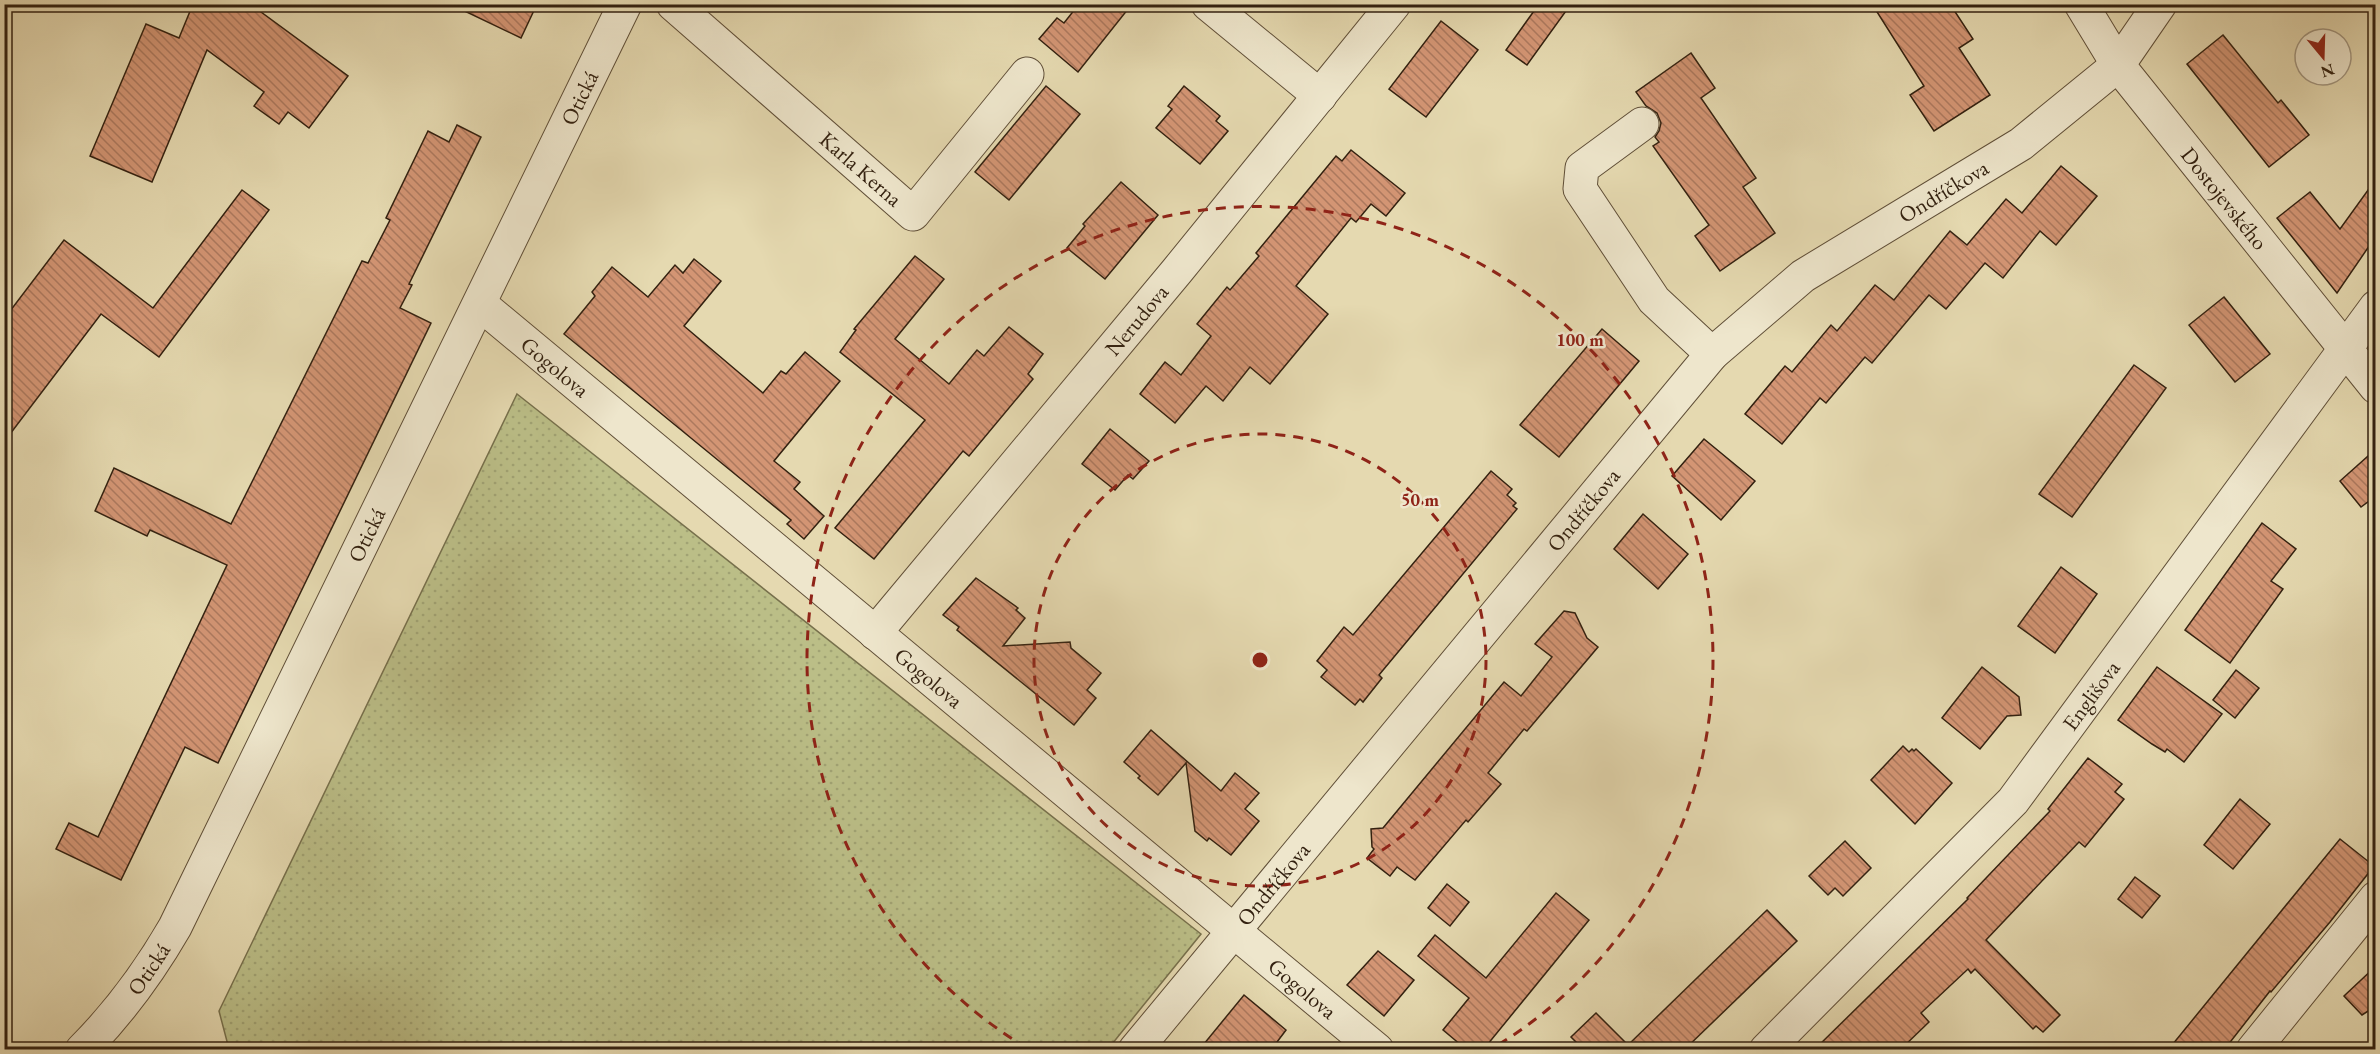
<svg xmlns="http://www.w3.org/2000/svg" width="2380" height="1054" viewBox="0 0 2380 1054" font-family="'EB Garamond',serif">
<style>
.garden{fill:url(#garden-dots);stroke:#77704c;stroke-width:1.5}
.building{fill:url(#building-back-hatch);stroke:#332110;stroke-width:1.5}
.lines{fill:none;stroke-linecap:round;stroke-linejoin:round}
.minor-casing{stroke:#604f38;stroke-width:35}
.tertiary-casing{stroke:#604f38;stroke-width:35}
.minor{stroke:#eee6cc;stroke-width:33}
.tertiary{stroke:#eee6cc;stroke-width:33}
.ring{fill:none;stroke:#8f2418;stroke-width:3;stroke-dasharray:10 8}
.labels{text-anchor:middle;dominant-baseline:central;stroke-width:5;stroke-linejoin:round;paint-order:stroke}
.street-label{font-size:22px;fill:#332110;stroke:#eee6cc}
.centre{fill:#8f2418;stroke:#eee6cc;stroke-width:3}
.ring-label{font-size:18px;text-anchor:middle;font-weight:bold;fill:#8f2418;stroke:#eee6cc;stroke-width:5;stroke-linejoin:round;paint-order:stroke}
</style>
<defs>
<pattern id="garden-dots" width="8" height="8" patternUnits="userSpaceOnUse" patternTransform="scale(1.5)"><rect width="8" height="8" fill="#bbbe87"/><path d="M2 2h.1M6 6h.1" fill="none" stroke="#a1a374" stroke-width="1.8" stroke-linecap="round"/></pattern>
<pattern id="building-back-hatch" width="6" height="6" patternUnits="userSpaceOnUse" patternTransform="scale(1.5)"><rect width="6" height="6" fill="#d39574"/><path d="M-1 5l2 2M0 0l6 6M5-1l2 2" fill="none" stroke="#ac795e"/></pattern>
</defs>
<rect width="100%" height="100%" fill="#e5d9b0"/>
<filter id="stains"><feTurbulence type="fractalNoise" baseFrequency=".00333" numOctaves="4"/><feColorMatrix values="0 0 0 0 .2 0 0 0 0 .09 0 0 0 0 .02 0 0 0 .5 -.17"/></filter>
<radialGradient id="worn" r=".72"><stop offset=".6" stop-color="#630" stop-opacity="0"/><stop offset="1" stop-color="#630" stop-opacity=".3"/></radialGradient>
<path class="garden" d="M517 394 1201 934 1108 1049H229L219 1011Z"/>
<g class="building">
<path d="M193 4H250L348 76 309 128 288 112 279 124 254 106 264 92 207 50 152 182 90 156 146 24 179 38Z"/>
<path d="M450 4H537L521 38Z"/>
<path d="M1079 4H1132L1078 72 1039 39 1057 18 1064 23Z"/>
<path d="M1539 4H1571L1527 65 1506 50Z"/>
<path d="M1872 4H1950L1973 39 1959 48 1990 95 1934 131 1910 95 1924 86Z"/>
<path d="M1441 21 1478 50 1426 117 1389 89Z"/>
<path d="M2223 35 2278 103 2281 100 2309 135 2269 167 2187 64Z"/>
<path d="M1691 53 1715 88 1701 98 1756 178 1743 187 1775 233 1720 271 1695 236 1709 225 1653 146 1659 142 1655 137 1659 131 1661 123 1657 113 1646 106 1636 92Z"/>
<path d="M1046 86 1080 114 1009 200 975 172Z"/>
<path d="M1184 86 1220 116 1216 121 1228 131 1200 164 1156 128 1172 109 1168 106Z"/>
<path d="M457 125 481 137 409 284 412 285 400 308 431 323 218 763 185 747 121 880 56 849 69 823 98 837 227 565 150 530 147 536 95 511 114 468 231 524 362 261 368 263 390 220 386 218 428 131 449 142Z"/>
<path d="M1351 150 1405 193 1386 216 1371 204 1356 222 1351 218 1296 286 1328 314 1270 384 1250 367 1223 401 1206 386 1175 423 1140 394 1165 362 1181 375 1211 336 1197 324 1227 287 1230 290 1259 256 1256 253 1336 156 1342 161Z"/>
<path d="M2061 166 2097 196 2056 245 2040 231 2003 278 1985 263 1946 309 1929 295 1872 363 1865 357 1826 403 1820 398 1782 444 1745 414 1785 366 1792 372 1831 325 1837 331 1875 285 1894 300 1950 231 1967 245 2006 199 2022 213Z"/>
<path d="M2376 179V236L2337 293 2277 218 2310 192 2340 229Z"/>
<path d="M1121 182 1158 215 1105 279 1067 248 1085 226 1083 224Z"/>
<path d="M242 190 269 210 159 357 101 314 4 442V319L64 240 153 308Z"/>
<path d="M915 256 944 279 895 339 949 384 977 350 984 356 1009 327 1043 354 1028 374 1033 379 1019 396 969 456 963 451 874 559 835 528 925 420 840 352 856 330 854 329Z"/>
<path d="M694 259 721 281 684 326 763 393 781 371 786 374 805 352 840 381 774 461 800 482 794 489 824 516 804 539 787 524 791 520 564 334 595 296 592 292 612 267 648 297 675 265 683 273Z"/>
<path d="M2224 297 2270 354 2235 382 2189 325Z"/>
<path d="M1602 329 1639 361 1559 457 1520 425Z"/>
<path d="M2134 365 2166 388 2072 517 2039 494Z"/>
<path d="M1110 429 1149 461 1133 479 1128 475 1115 490 1082 464Z"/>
<path d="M1704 439 1755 481 1721 520 1672 476Z"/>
<path d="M2376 449V502L2372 499 2361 507 2340 481Z"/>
<path d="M1491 471 1512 489 1507 495 1516 503 1513 506 1517 509 1379 675 1382 678 1363 702 1360 699 1355 705 1321 677 1327 670 1317 661 1344 627 1353 635Z"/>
<path d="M1643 514 1688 554 1658 589 1614 549Z"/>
<path d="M2262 523 2296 549 2271 581 2283 589 2230 663 2185 630Z"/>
<path d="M2061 567 2097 594 2055 653 2018 626Z"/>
<path d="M976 578 1018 608 1016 610 1025 618 1003 646 1070 642 1071 648 1101 673 1087 690 1096 698 1074 725 957 630 959 627 943 615Z"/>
<path d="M1564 611 1575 613 1587 638 1598 647 1527 731 1524 729 1488 773 1501 784 1468 822 1466 820 1415 880 1397 867 1390 876 1367 858 1374 849 1372 847 1371 829 1383 828 1504 682 1521 696 1552 657 1535 644Z"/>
<path d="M1982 667 2019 697 2021 715 2007 716 1980 749 1942 718Z"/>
<path d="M2157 667 2222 714 2184 762 2167 749 2165 752 2152 744 2118 720Z"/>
<path d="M2236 670 2259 688 2235 718 2213 700Z"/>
<path d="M1151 730 1221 791 1235 773 1259 793 1245 809 1259 821 1231 855 1209 838 1207 841 1195 831 1186 763 1158 795 1138 778 1140 776 1124 762Z"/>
<path d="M1903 746 1909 752 1912 749 1914 751 1916 749 1952 783 1915 824 1871 780Z"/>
<path d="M2088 758 2122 784 2115 792 2124 799 2085 847 2079 842 1986 940 2060 1015 2043 1032 2036 1026 2033 1029 1975 969 1971 973 1968 969 1921 1013 1929 1022 1900 1050H1814L1968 899 1967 898 2050 811 2048 809Z"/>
<path d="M2240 799 2270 824 2233 869 2204 845Z"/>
<path d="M2340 839 2374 866 2330 922 2271 992 2270 991 2224 1050H2168Z"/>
<path d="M1845 841 1871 868 1843 896 1835 888 1828 895 1809 876Z"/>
<path d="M2135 877 2160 896 2142 918 2118 899Z"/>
<path d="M1447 884 1469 902 1450 926 1428 908Z"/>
<path d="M1556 893 1589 920 1483 1050H1467L1443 1030 1469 998 1418 956 1435 935 1486 978Z"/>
<path d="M1767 910 1797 941 1684 1050H1584L1571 1037 1596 1013 1628 1045Z"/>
<path d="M1378 951 1414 980 1384 1016 1347 985Z"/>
<path d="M2376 966V1006L2362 1015 2344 996Z"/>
<path d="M1244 995 1286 1030 1271 1050H1199Z"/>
</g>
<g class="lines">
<defs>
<g id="minor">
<path id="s1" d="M673 4 913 214 1027 74"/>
<path d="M1208 4 1320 96"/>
<path id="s2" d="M2081 4 2118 65 2376 387"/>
<path d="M1642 124 1582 168 1580 189 1654 300 1712 354"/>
<path id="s3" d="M480 304 1377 1050"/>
<path id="s4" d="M875 633 1177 271 1394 4"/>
<path id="s5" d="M1135 1050 1712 354 1803 276 2021 144 2118 65 2160 4"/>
<path id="s6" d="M1766 1050 2013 801 2376 307"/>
<path d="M2253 1050 2376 898"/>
</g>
<g id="tertiary">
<path id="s7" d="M82 1050C119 1013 149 972 175 927L625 4"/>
</g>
</defs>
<use href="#minor" class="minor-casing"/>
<use href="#tertiary" class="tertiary-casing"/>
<use href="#minor" class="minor"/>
<use href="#tertiary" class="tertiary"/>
</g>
<g class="ring">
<circle cx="1260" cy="660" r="226"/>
<path d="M1027 1048A453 453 0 1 1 1493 1048"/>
</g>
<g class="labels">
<g class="street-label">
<text stroke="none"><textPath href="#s7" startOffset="1077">Otická</textPath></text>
<text stroke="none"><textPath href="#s1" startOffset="250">Karla Kerna</textPath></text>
<text stroke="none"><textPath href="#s5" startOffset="1188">Ondříčkova</textPath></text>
<text stroke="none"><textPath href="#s2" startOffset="242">Dostojevského</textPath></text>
<text stroke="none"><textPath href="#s4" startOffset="408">Nerudova</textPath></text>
<text stroke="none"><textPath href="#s3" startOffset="98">Gogolova</textPath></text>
<text stroke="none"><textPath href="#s5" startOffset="702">Ondříčkova</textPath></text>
<text stroke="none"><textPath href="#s7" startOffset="591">Otická</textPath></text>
<text stroke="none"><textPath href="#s3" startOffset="584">Gogolova</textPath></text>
<text stroke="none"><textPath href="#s6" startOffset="482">Englišova</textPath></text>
<text stroke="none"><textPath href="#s5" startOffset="216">Ondříčkova</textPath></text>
<text stroke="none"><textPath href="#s7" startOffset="105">Otická</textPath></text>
<text stroke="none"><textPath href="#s3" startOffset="1070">Gogolova</textPath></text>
</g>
</g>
<circle cx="1260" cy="660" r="9" class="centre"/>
<g class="ring-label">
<text x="1580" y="346">100 m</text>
<text x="1420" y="506">50 m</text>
</g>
<rect width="2380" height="1054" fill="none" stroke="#e5d9b0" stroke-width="24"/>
<rect x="6" y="6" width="2368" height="1042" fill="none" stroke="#332110" stroke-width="3"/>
<rect x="12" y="12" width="2356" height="1030" fill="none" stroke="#332110" stroke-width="1.5"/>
<g transform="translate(2323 57) rotate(161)"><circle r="28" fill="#eee6cc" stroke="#a39781" stroke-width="1.5"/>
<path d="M0-4.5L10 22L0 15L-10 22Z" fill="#8f2418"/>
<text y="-9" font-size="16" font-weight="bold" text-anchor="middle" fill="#332110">N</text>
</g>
<rect width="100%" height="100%" filter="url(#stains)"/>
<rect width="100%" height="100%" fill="url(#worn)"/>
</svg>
